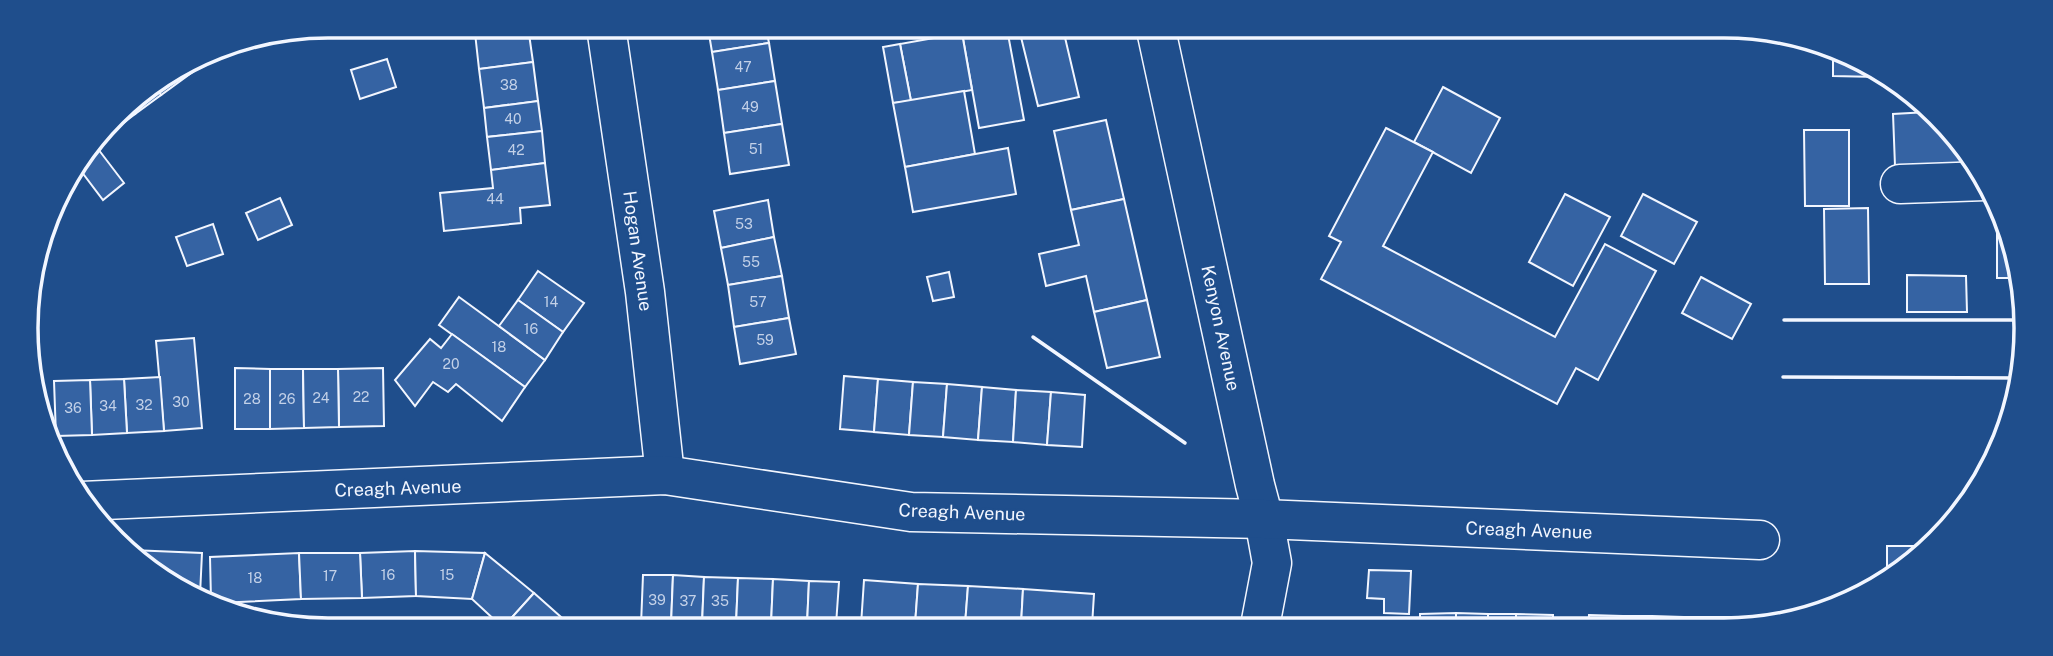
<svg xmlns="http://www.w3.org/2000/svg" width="2053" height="656" viewBox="0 0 2053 656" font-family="'Public Sans',sans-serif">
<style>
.building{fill:#3563a3;stroke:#f2f6ff;stroke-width:2}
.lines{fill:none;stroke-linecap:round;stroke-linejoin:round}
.minor-casing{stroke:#f2f6ff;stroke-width:41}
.minor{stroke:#1f4e8c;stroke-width:38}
.wall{stroke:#f2f6ff;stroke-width:3.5}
.labels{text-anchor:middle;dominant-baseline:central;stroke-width:5;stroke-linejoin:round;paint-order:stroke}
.number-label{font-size:14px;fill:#c3d1e8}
.street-label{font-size:18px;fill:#f2f6ff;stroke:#1f4e8c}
.rim{fill:none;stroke:#f2f6ff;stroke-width:3.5}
</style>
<rect width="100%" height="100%" fill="#1f4e8c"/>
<g class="building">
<path d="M474 27H523L475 33Z"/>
<path d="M528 27 533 62 479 69 475 33Z"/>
<path d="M708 28H766L769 43 712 52Z"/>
<path d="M983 29H1007L1024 120 979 128 962 33Z"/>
<path d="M1019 29H1063L1079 97 1038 106Z"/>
<path d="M962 33 972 90 911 101 900 44Z"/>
<path d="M769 43 775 81 718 90 712 52Z"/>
<path d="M900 44 911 101 893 103 883 47Z"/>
<path d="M1833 52 1877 71 1878 77 1833 76Z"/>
<path d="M387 59 396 87 360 99 351 70Z"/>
<path d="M533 62 538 101 484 108 479 69Z"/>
<path d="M189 64 194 71 161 95 154 86Z"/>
<path d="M775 81 782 124 724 133 718 90Z"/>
<path d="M154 86 161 95 135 114 127 103Z"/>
<path d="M1443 87 1500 118 1471 173 1414 142Z"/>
<path d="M964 91 975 154 905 167 893 103Z"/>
<path d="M538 101 542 131 487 137 484 108Z"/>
<path d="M127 103 135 114 109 134 107 130Z"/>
<path d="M1928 112 1976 161 1977 162 1895 166 1893 114Z"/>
<path d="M1106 120 1124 199 1071 210 1054 131Z"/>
<path d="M782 124 789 165 730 174 724 133Z"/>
<path d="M1386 128 1433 152 1383 246 1555 337 1605 244 1656 271 1598 380 1576 368 1557 404 1321 279 1341 242 1329 236Z"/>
<path d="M1804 130H1849V206H1805Z"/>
<path d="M542 131 545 163 491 170 487 137Z"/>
<path d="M95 145 124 183 103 200 78 167Z"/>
<path d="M1008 148 1016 194 913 212 905 167Z"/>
<path d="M545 163 550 205 520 208 521 223 444 231 440 193 493 188 491 170Z"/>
<path d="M1565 194 1610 217 1573 286 1529 262Z"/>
<path d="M1643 194 1697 222 1674 264 1621 236Z"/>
<path d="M280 198 292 225 258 240 246 213Z"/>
<path d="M1124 199 1147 300 1094 312 1086 276 1046 286 1039 254 1079 245 1071 210Z"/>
<path d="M768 200 774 237 721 248 714 211Z"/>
<path d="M1868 208 1869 284H1825L1824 209Z"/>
<path d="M1997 210 2021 270V278H1997Z"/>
<path d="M213 224 223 254 187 266 176 237Z"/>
<path d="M774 237 782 276 728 285 721 248Z"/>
<path d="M538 271 584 303 563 332 518 300Z"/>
<path d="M949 272 954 297 933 301 927 277Z"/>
<path d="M1907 275 1966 276 1967 312H1907Z"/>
<path d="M782 276 789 318 734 327 728 285Z"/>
<path d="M1701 277 1751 304 1732 339 1682 313Z"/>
<path d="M459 297 545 360 525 387 439 325Z"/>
<path d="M518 300 563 332 545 360 499 326Z"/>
<path d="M1147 300 1160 357 1107 368 1094 312Z"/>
<path d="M789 318 796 354 740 364 734 327Z"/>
<path d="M452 334 525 387 502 421 456 384 448 392 433 382 415 406 395 380 430 339 441 348Z"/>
<path d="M194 338 202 428 164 431 156 341Z"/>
<path d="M235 368 270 369V429H235Z"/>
<path d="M383 368 384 426 339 427 338 369Z"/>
<path d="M270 369H303L304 428 270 429Z"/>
<path d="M303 369H338L339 427 304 428Z"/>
<path d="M844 376 878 379 874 432 840 429Z"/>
<path d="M160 377 164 431 127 433 124 379Z"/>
<path d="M124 379 127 433 92 435 90 380Z"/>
<path d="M878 379 913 382 909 435 874 432Z"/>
<path d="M90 380 92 435 56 436 54 381Z"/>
<path d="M913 382 947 384 943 437 909 435Z"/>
<path d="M947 384 982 387 978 440 943 437Z"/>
<path d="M982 387 1016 390 1013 442 978 440Z"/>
<path d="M1016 390 1051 392 1047 445 1013 442Z"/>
<path d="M1051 392 1085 395 1082 447 1047 445Z"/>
<path d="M1887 546H1932L1924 555 1887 579Z"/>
<path d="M131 550 202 553 200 595 160 579Z"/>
<path d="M415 551 416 596 362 598 360 553Z"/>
<path d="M415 551 485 553 472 599 416 596Z"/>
<path d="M299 553 301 599 217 603 211 600 210 557Z"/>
<path d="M299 553H360L362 598 301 599Z"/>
<path d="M485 553 534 593 506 624H499L472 599Z"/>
<path d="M1369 570 1411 571 1409 614 1384 613V599L1367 598Z"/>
<path d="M643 575H673L671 625H641Z"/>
<path d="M673 575 704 577 702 625H671Z"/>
<path d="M704 577 738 578 736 625H702Z"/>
<path d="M738 578 773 579 771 625H736Z"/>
<path d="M773 579 809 581 807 625H771Z"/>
<path d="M864 580 918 584 915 625H861Z"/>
<path d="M809 581 839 582 836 625H807Z"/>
<path d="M918 584 968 586 965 625H915Z"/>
<path d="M968 586 1023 589 1021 625H965Z"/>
<path d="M1023 589 1094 594 1092 626 1021 625Z"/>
<path d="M534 593 570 625 506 624Z"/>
<path d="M1836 598H1859L1836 606Z"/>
<path d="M1456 613V626H1420V614Z"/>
<path d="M1456 613 1488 614V627L1456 626Z"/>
<rect x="1488" y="614" width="28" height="13"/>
<path d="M1516 614 1553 615V627H1516Z"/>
<path d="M1589 615 1622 616 1621 627H1588Z"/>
<path d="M1801 615 1765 627H1751V617Z"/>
<path d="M1622 616H1652L1651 627H1621Z"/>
<path d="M1652 616 1683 617V627H1651Z"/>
<rect x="1683" y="617" width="34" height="10"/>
<rect x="1717" y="617" width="34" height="10"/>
</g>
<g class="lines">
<defs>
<g id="minor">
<path d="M606 27 645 292 665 475"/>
<path d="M1156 30 1255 485 1264 519 1272 563 1260 626"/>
<path d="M1900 184 1985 181"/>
<path d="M82 501 665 475 911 512 1264 519 1760 540"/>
</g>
</defs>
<use href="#minor" class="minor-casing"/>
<use href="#minor" class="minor"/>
<g class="wall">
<path d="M1784 320H2021"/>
<path d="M1033 337 1185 443"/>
<path d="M1783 377 2021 378"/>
</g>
</g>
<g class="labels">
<g class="number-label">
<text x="743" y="67">47</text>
<text x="509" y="85">38</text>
<text x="750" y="107">49</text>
<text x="513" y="119">40</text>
<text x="756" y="149">51</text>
<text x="516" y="150">42</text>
<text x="495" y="199">44</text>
<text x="744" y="224">53</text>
<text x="751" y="262">55</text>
<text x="551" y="302">14</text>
<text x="758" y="302">57</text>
<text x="531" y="329">16</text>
<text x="765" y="340">59</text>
<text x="499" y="347">18</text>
<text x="451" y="364">20</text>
<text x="361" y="397">22</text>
<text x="321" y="398">24</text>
<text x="252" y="399">28</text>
<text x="287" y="399">26</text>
<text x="181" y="402">30</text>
<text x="144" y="405">32</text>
<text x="108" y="406">34</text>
<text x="73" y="408">36</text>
<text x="388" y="575">16</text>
<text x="447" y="575">15</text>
<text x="330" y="576">17</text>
<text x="255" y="578">18</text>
<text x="657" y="600">39</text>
<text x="688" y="601">37</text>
<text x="720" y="601">35</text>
</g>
<g class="street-label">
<text transform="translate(638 251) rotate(82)">Hogan Avenue</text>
<text transform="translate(1221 328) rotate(78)">Kenyon Avenue</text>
<text transform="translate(398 488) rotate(-2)">Creagh Avenue</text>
<text transform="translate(962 512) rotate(2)">Creagh Avenue</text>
<text transform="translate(1529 530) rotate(2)">Creagh Avenue</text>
</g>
</g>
<path d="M0 0H2053V656H0ZM328 38H1724A290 290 0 0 1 2014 328V328A290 290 0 0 1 1724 618H328A290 290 0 0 1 38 328V328A290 290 0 0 1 328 38Z" fill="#1f4e8c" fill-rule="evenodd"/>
<path class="rim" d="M328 38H1724A290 290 0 0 1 2014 328V328A290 290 0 0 1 1724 618H328A290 290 0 0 1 38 328V328A290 290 0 0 1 328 38Z"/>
</svg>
